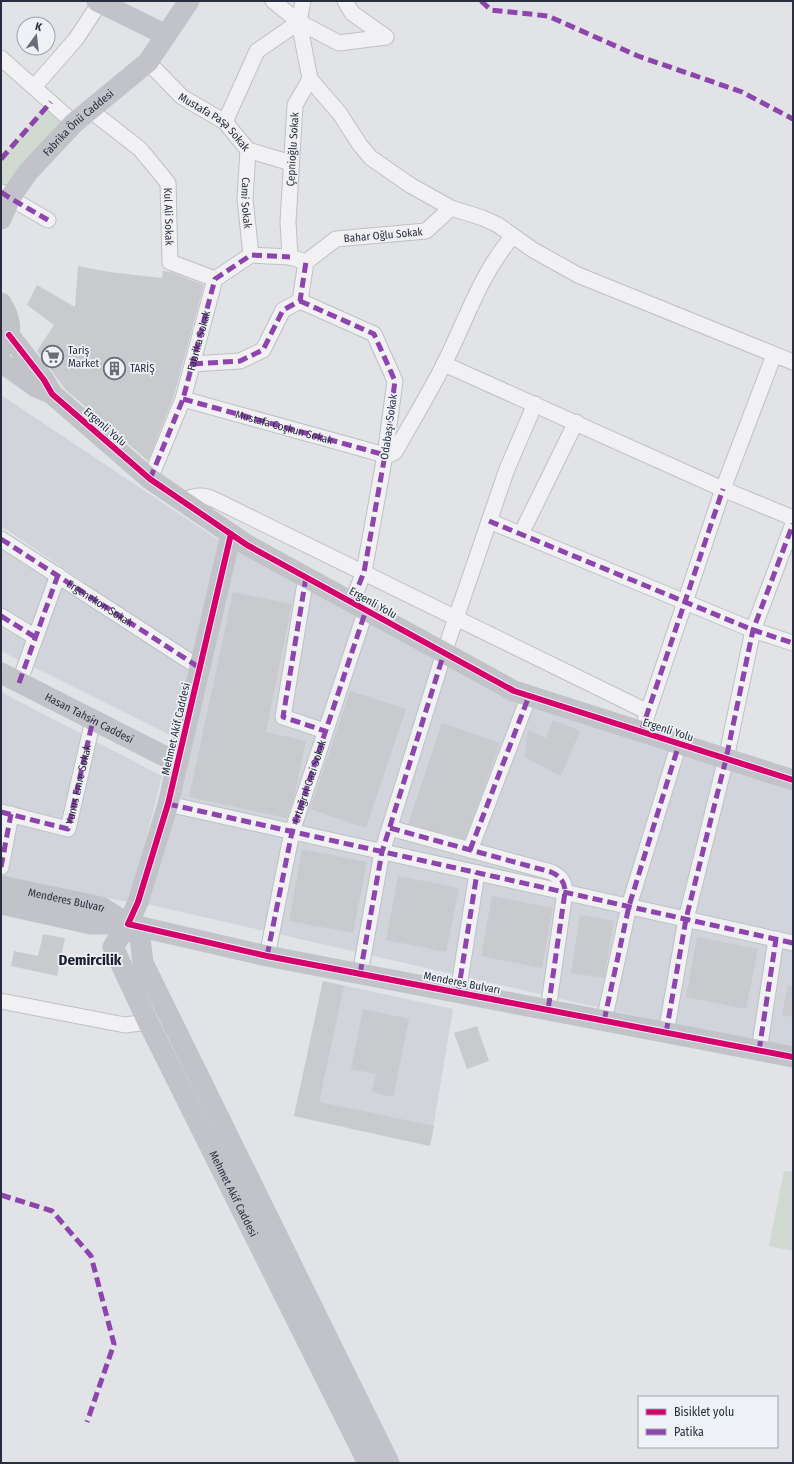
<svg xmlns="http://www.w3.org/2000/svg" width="794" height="1464" viewBox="0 0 794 1464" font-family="'Fira Sans Condensed',sans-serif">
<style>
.built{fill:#d1d4db}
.green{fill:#d0dad1}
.building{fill:#c8cace}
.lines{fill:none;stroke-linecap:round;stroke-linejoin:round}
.street-casing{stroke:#bec0c3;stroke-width:17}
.street{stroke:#f1f1f3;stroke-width:15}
.secondary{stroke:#c2c3c8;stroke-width:21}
.quiet{stroke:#8e44ad;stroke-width:5;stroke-dasharray:10 5;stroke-linecap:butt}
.cycleway-casing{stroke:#eef1f6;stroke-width:8}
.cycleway{stroke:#d6006c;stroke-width:6}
.labels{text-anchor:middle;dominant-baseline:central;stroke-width:3.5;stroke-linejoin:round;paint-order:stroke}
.street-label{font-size:11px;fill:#282e3f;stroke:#eef1f6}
.poi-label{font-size:11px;fill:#282e3f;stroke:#eef1f6;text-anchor:start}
.district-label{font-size:15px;font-weight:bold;fill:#1a1f30;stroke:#eef1f6}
</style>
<rect width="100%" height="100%" fill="#e1e3e6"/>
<g class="built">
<path d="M1 395 220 541 193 656 1 526Z"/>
<path d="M231 534 514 691 793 780V1052L138 902Z"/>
<path d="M1 549 191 671 174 737 1 651Z"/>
<path d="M1 692 162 776 130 902 1 880Z"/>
<path d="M323 981 453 1009 430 1146 294 1116Z"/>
</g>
<g class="green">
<path d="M45 108 63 123 5 192 1 188V159Z"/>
<path d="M784 1171 793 1172V1251L769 1246Z"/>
</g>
<g class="building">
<path d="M78 266 109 272 162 278 163 271 171 272 204 285 174 396 148 461 65 389 37 351 54 325 27 305 37 285 75 307Z"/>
<path d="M233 592 292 604 266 732 306 741 294 797 287 818 189 797Z"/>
<path d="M350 691 406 709 366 828 310 809Z"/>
<path d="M553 720 580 731 561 776 524 757 528 730 546 738Z"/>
<path d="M442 723 500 743 487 780 465 839 408 824Z"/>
<path d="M302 849 367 862 353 933 289 921Z"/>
<path d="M398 876 459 888 446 952 386 940Z"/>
<path d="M492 896 553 908 542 968 481 956Z"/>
<path d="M580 915 614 921 604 978 571 973Z"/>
<path d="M43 934 65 938 57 976 11 966 14 951 38 956Z"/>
<path d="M697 937 758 949 746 1009 686 997Z"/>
<path d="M323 981 344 986 319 1102 434 1126 430 1146 294 1116Z"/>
<path d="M788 985 793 986V1017L782 1015Z"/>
<path d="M363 1009 409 1019 393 1097 372 1092 376 1074 351 1069Z"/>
<path d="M477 1026 489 1061 467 1069 454 1033Z"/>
</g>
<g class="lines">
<defs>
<g id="street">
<path d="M273 1 299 22 339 43 386 37"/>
<path d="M345 1 352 13 386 37"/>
<path d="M1 58 74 123"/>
<path id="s1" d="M148 62 182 97 225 122 248 150 291 163"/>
<path d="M310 79 340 114 360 145 371 158 410 185 451 208 483 218 498 225 533 250 578 275 793 362"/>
<path d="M34 87 76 39 101 1"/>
<path id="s2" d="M90 110 140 149 168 183 170 262 215 279"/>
<path d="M225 122 257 51 299 22 303 1"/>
<path id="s3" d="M248 150 245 199 251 255"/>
<path d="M1 192 10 198 48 220"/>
<path id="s4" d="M290 257 288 222 295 105 310 79 299 22"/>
<path d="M300 301 374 334 395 381 385 455 364 572 352 602"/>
<path d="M193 364 240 361 263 350 283 310 300 301 306 262"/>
<path d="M444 364 718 487 793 518"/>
<path id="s5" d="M183 399 385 455H389L395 452C411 423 429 394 444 364 466 321 480 274 513 236"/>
<path id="s6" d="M150 479 183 399 215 279 251 255 290 257 306 262 336 239 426 231 451 208"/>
<path d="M183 501C194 495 204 494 215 500L648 712"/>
<path d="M489 521 753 630 793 643"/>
<path d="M521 534 576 422"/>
<path id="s7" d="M1 539 200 668"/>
<path d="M306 577 283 717 325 731"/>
<path d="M1 616 35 637"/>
<path d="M19 683 58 575"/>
<path d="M645 721 723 489 774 355"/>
<path d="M168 804 793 943"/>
<path id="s8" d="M1 812 68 829 93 720"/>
<path d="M390 828 551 872C560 876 565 882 565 892L548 1010"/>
<path d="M470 850 529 696"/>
<path d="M1 867 11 814"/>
<path d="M267 956 292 832 366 610"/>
<path d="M360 974 382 852 444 653 507 469 535 404"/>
<path d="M458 993 477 873"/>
<path d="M1 1001 125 1025 148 1022"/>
<path d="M604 1021 629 906 679 744"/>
<path d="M666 1033 686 919 726 759 753 630 793 524"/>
<path d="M759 1051 776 939"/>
</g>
</defs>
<use href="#street" class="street-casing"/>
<use href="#street" class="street"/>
<g class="secondary">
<path d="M97 1 166 35"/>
<path id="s9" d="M1 219 10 198 28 172 74 123 148 62 189 1"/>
<path d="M1 303C10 317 14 333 3 347"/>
<path d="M9 335 44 380 52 394 150 479 247 545 514 691 793 780"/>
<path d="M1 362 36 387 48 392"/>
<path id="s10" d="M231 534 168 804 138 902 128 924 113 947 148 1022 368 1463"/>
<path id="s11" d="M1 673 178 763"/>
<path id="s12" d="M1 886 101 907 128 924 140 938 143 963 389 1463"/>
<path d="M1 904 91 924H128L267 956 793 1057"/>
</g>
<g class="quiet">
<path d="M481 1 491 10 548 16 638 56 742 92 793 119"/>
<path d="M1 159 51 102"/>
<path d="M1 192 10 198 48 220"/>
<path d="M300 301 374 334 395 381 385 455 364 572 352 602"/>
<path d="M193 364 240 361 263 350 283 310 300 301 306 262"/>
<path d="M183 399 385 455"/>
<path d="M150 479 183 399 215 279 251 255 290 257"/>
<path d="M489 521 753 630 793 643"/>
<path d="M1 539 200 668"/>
<path d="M306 577 283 717 325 731"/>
<path d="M1 616 35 637"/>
<path d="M19 683 58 575"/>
<path d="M641 732 723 489"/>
<path d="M168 804 793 943"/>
<path d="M1 812 68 829 93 720"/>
<path d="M390 828 551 872C560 876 565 882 565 892L548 1010"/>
<path d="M470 850 529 696"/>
<path d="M1 867 11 814"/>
<path id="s13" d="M267 956 292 832 366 610"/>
<path d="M360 974 382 852 444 653"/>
<path d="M458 993 477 873"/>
<path d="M604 1021 629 906 679 744"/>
<path d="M666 1033 686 919 726 759 753 630 793 524"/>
<path d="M759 1051 776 939"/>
<path d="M1 1195 52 1211 91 1256 114 1344 87 1422"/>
</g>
<defs>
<g id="cycleway">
<path d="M9 335 44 380 52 394 150 479 247 545 514 691 793 780"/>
<path d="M231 534 168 804 138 902 128 924 267 956 793 1057"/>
</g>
</defs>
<use href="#cycleway" class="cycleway-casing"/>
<use href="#cycleway" class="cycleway"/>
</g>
<defs>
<symbol id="supermarket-ring" viewBox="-11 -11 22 22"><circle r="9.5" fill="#eef1f6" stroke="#696d79" stroke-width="1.5"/><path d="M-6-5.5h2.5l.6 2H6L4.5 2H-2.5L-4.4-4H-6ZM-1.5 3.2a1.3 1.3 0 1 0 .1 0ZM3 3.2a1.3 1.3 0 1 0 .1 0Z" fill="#696d79"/></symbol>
<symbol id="building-ring" viewBox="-11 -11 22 22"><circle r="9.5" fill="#eef1f6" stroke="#696d79" stroke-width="1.5"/><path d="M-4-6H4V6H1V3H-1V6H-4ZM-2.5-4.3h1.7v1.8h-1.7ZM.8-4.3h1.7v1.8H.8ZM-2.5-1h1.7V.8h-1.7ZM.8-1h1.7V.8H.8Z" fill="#696d79"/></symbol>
</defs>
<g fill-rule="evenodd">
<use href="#supermarket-ring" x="40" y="344" width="25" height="25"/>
<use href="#building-ring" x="102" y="356" width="25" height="25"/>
</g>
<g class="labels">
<g class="street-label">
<text stroke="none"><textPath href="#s1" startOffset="90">Mustafa Paşa Sokak</textPath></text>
<text stroke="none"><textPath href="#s9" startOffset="125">Fabrika Önü Caddesi</textPath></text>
<text stroke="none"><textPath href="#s4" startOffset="108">Çepnioğlu Sokak</textPath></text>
<text stroke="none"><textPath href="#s3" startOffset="53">Cami Sokak</textPath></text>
<text stroke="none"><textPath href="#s2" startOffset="141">Kul Ali Sokak</textPath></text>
<text stroke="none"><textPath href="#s6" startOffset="395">Bahar Oğlu Sokak</textPath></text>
<text stroke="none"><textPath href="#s6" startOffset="147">Fabrika Sokak</textPath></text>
<text transform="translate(105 427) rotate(41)">Ergenli Yolu</text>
<text stroke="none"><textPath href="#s5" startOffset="105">Mustafa Coşkun Sokak</textPath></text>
<text transform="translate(389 427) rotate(-82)">Odabaşı Sokak</text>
<text stroke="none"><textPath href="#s7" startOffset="118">Ergenekon Sokak</textPath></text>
<text transform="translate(373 603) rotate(29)">Ergenli Yolu</text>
<text stroke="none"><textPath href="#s11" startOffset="99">Hasan Tahsin Caddesi</textPath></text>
<text transform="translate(176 729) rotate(-77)">Mehmet Akif Caddesi</text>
<text transform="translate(668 730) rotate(18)">Ergenli Yolu</text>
<text stroke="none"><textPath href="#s13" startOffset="180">Ertuğrul Gazi Sokak</textPath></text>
<text stroke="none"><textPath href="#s8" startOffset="115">Yunus Emre Sokak</textPath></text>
<text stroke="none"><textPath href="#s12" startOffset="67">Menderes Bulvarı</textPath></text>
<text transform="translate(462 983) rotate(11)">Menderes Bulvarı</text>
<text stroke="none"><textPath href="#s10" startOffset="706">Mehmet Akif Caddesi</textPath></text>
</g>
<g class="poi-label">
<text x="68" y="350">Tariş<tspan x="68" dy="13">Market</tspan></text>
<text x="130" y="368">TARİŞ</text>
</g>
<g class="district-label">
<text x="90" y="960">Demircilik</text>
</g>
</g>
<rect width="794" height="1464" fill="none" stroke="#282e3f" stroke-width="4"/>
<rect x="638" y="1396" width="140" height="52" fill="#eef1f6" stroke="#9fa3ad"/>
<rect x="646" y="1409" width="20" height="6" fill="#d6006c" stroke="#9fa3ad"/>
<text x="674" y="1416" font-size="12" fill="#282e3f">Bisiklet yolu</text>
<rect x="646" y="1429" width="20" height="6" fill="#8e44ad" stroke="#9fa3ad"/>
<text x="674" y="1436" font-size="12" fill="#282e3f">Patika</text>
<g transform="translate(36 36) rotate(15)"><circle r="19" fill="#eef1f6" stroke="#9fa3ad"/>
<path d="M0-3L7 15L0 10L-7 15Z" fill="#696d79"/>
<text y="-6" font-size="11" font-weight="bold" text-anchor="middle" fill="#282e3f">K</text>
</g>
</svg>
